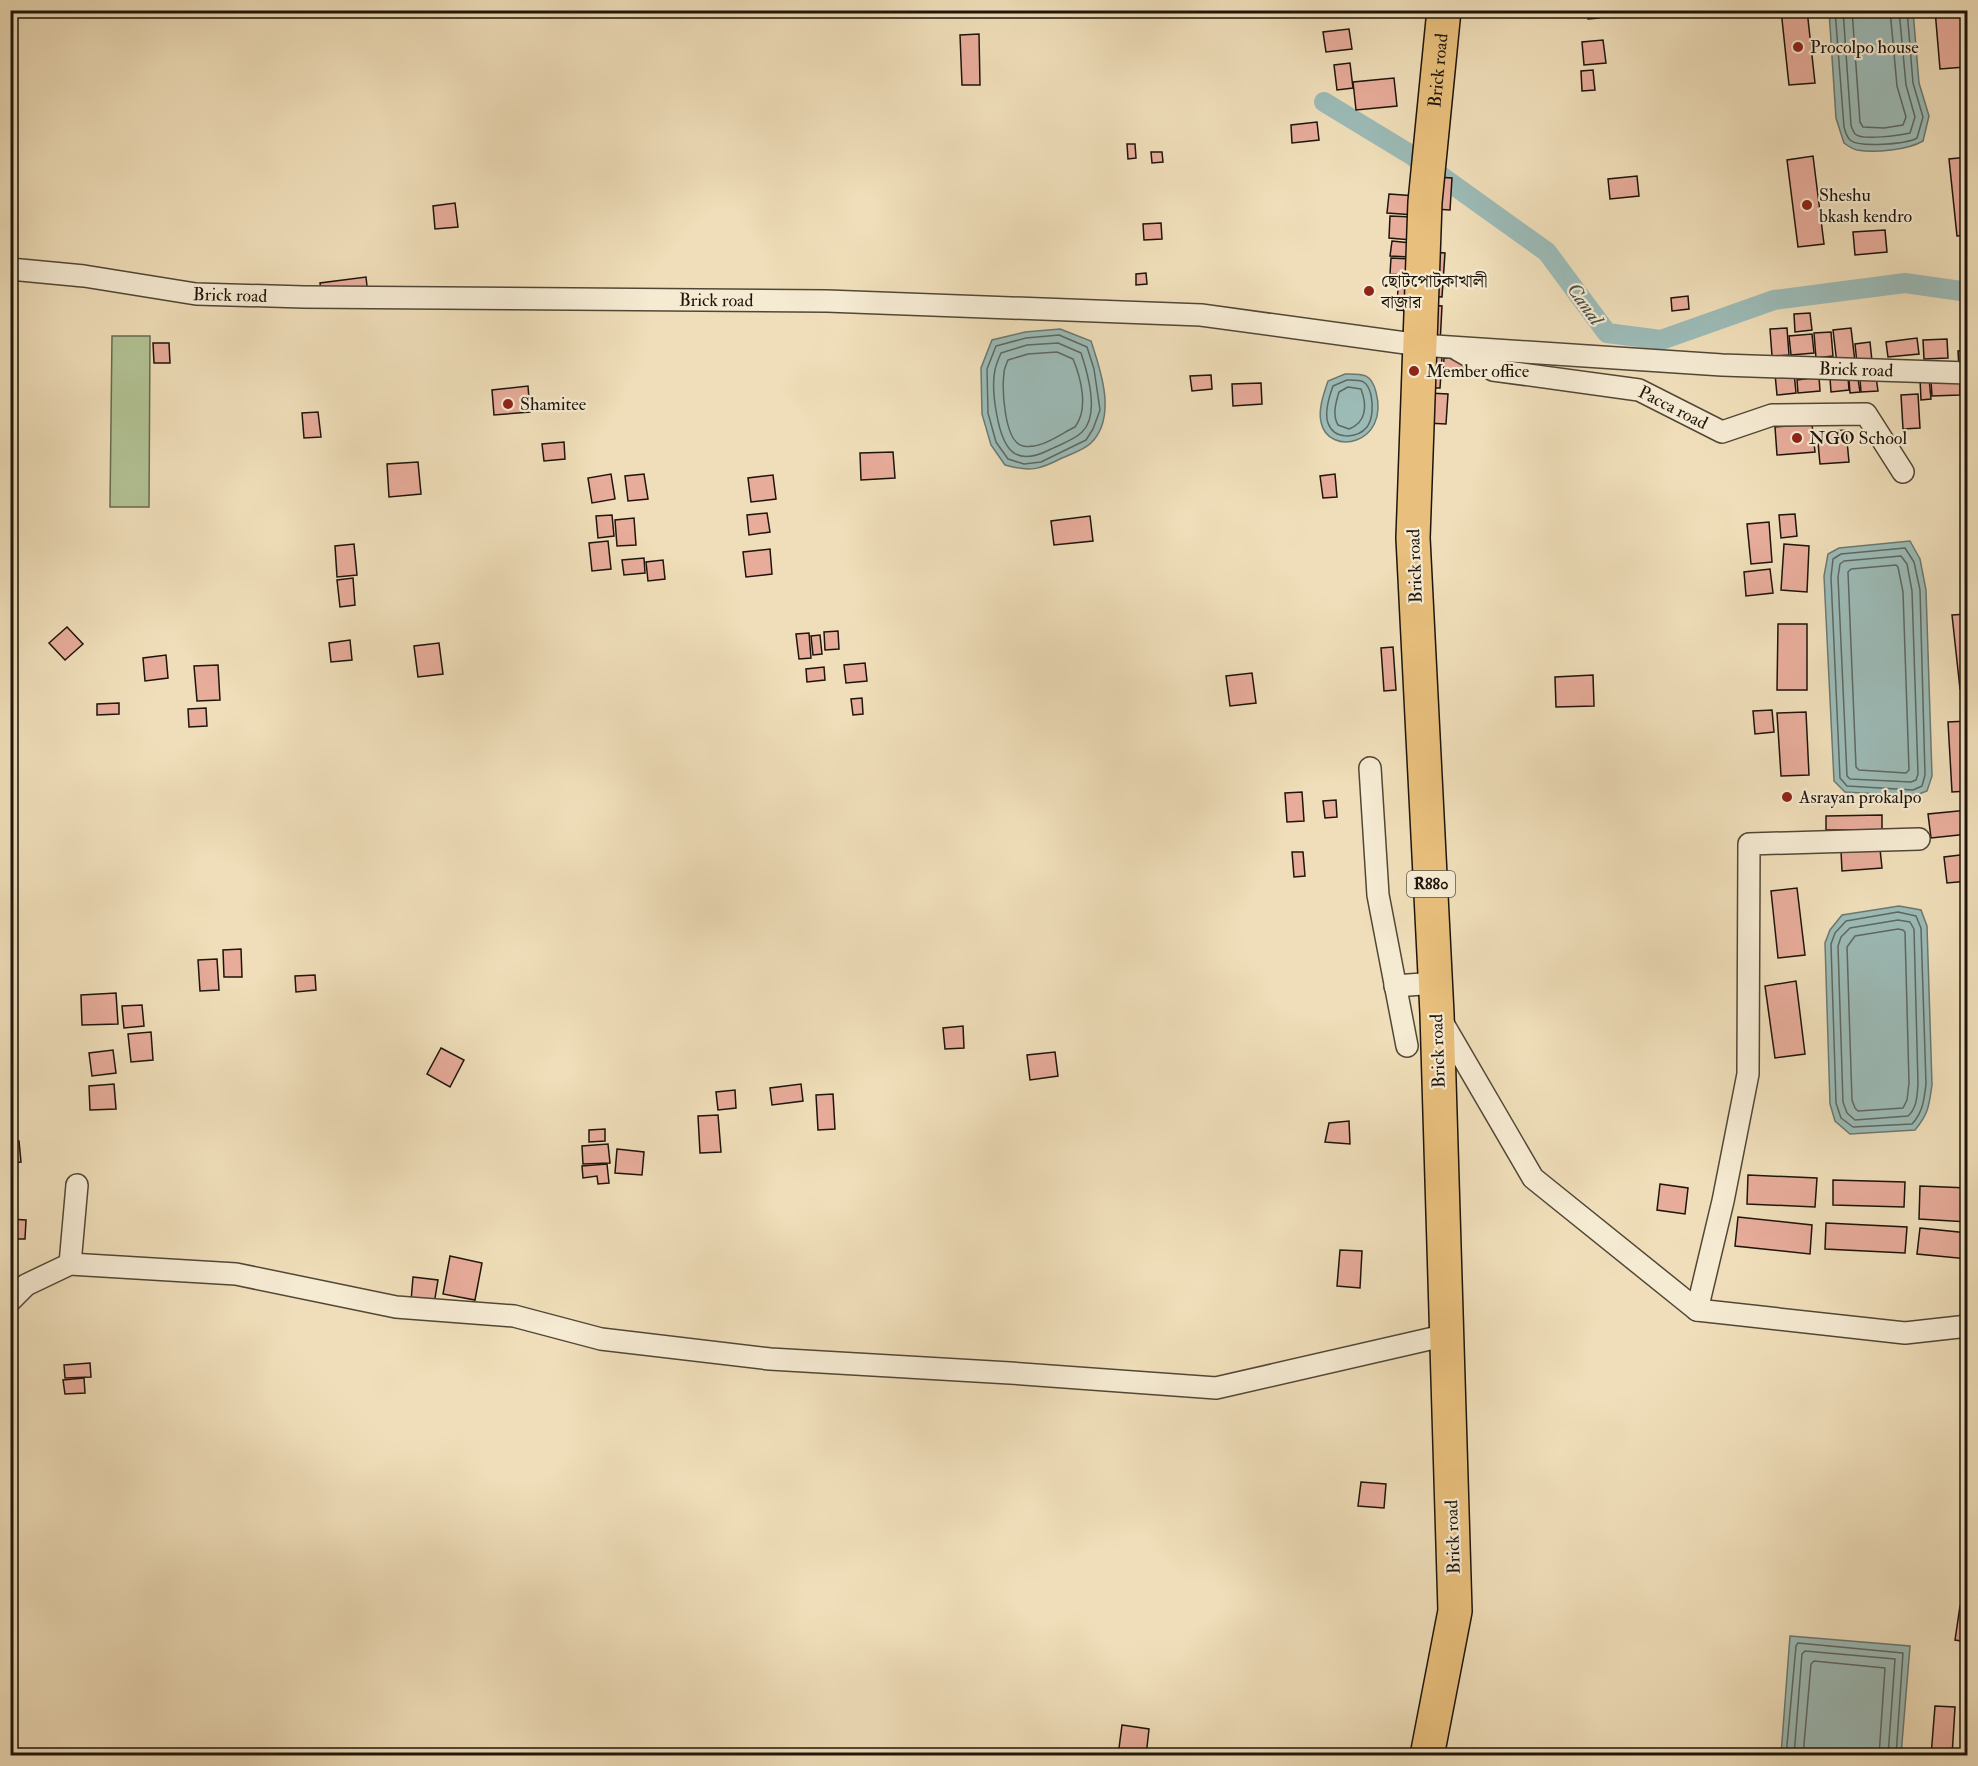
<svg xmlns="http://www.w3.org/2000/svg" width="1978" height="1766" viewBox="0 0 1978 1766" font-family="'IM FELL Double Pica','Noto Serif Bengali',serif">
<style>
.green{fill:#b2c294;stroke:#686c50;stroke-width:1.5}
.water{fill:#9cbbb7;stroke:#6a7972;stroke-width:1.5}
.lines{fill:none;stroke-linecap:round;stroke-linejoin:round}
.shore{stroke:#5d6861;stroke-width:1.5}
.canal{stroke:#9cbbb7;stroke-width:20}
.building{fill:#e7ac9a;stroke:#1e150b;stroke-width:1.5}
.street-casing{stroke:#524736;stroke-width:24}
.primary-casing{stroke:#1e150b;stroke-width:36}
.street{stroke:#f5ead2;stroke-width:21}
.primary{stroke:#e8bf7c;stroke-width:33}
.poi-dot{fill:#8f2418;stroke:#f5ead2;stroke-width:2}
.labels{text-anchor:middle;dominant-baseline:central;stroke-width:4.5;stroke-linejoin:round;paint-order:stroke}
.shield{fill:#f5ead2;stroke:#5e5547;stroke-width:1.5}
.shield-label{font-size:16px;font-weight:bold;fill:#1e150b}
.poi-label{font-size:18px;fill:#1e150b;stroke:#f5ead2;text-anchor:start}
.street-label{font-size:18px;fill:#1e150b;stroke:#f5ead2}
.water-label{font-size:20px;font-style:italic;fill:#4a4f47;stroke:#f5ead2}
</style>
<rect width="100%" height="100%" fill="#efdeb9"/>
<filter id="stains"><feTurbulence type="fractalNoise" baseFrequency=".00333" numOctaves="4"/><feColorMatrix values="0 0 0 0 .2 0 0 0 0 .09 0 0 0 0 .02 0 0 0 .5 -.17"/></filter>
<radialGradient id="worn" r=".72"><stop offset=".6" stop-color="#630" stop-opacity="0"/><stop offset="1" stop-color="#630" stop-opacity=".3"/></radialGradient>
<path class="green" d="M112 336H150L149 507H110Z"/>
<g class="water">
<path d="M1829 11H1913L1919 83 1929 116 1923 141C1908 150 1875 153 1857 150 1852 149 1848 146 1844 143L1836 118Z"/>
<path d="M1060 329 1091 341C1101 371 1117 417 1091 443 1084 450 1071 454 1062 458 1039 470 1030 472 1005 465L991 445 982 414 981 368 992 340 1025 332Z"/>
<path d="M1345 374C1363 374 1371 373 1376 392 1390 445 1328 457 1321 422 1318 409 1324 393 1328 381Z"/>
<path d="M1910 541 1920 559 1926 590 1932 776 1927 791 1914 796 1845 792 1834 781 1824 576 1828 554 1839 548Z"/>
<path d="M1899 906 1921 910 1927 926 1932 1085C1929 1105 1929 1113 1915 1130L1850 1134 1835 1121 1830 1104 1825 943 1830 930 1842 915Z"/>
<path d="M1790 1636 1910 1646 1901 1755H1781Z"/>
</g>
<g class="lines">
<g class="shore">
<path d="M1835 10 1844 127C1845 131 1847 137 1850 140 1859 148 1907 144 1917 138L1923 117 1913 83 1907 10"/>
<path d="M1843 10 1851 125C1851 126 1854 133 1855 134 1862 141 1901 135 1910 133L1915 117 1906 85 1899 10"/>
<path d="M1852 10 1860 122 1863 127 1884 128 1903 125 1906 117 1897 86 1890 10"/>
<path d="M1059 335 1087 347 1094 369 1100 410 1093 429 1086 440 1041 462 1024 464 1008 459 996 442 988 413 987 369 996 346 1026 338Z"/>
<path d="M1058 343 1081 353C1088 374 1100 415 1082 432 1074 440 1059 445 1049 450 1039 455 1024 460 1014 453 997 442 991 388 995 370 996 364 999 358 1001 353L1027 345Z"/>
<path d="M1057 352 1073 359C1081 378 1089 409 1075 427 1060 434 1040 450 1023 446 1004 442 1002 389 1004 373 1004 369 1006 365 1008 360L1028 354Z"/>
<path d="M1347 380C1361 380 1367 379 1371 395 1373 404 1373 419 1367 427 1357 439 1334 440 1328 423 1324 412 1329 397 1333 386Z"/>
<path d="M1348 387 1361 389C1367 405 1367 422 1349 429L1338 425C1332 415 1336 402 1339 392Z"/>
<path d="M1905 548 1914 562 1920 590 1925 775 1922 786 1913 790 1847 786 1840 778 1831 577 1833 559 1841 554Z"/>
<path d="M1901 556 1907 564 1912 591 1918 774 1916 780 1911 782 1850 779 1847 776 1838 577 1840 564 1844 561Z"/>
<path d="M1896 565 1898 567 1903 592 1909 770 1906 773 1859 770 1856 767 1848 572 1851 569Z"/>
<path d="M1898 912 1916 916 1921 928 1926 1084C1924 1100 1923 1112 1912 1124L1853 1127 1841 1118 1836 1103 1831 944 1835 933 1846 921Z"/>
<path d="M1898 920 1910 922 1914 929 1918 1084C1917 1096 1917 1108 1908 1116L1855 1120 1847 1113 1843 1102 1838 946 1841 937 1850 928Z"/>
<path d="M1898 929 1903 930 1905 932 1909 1083 1907 1100 1903 1108 1858 1111 1855 1108 1852 1100 1847 947 1855 936Z"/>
<path d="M1786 1756 1796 1646 1798 1643 1903 1653 1896 1756"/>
<path d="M1794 1756 1802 1654 1805 1651 1895 1659 1888 1756"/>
<path d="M1803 1756 1811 1664 1814 1661 1885 1668 1879 1756"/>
</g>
<path class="canal" d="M1324 102 1413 156 1547 252 1607 333 1661 340 1774 300 1905 283 1968 292"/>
</g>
<g class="building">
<path d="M1587 10H1599V18L1588 19Z"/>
<path d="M1781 10H1807L1815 83 1789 85Z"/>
<path d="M1935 10H1960L1965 67 1940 69Z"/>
<path d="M1349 29 1352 49 1326 52 1323 32Z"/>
<path d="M979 34 980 85H962L960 35Z"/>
<path d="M1603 40 1606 63 1584 65 1582 42Z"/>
<path d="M1350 63 1353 88 1337 90 1334 65Z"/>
<path d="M1593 70 1595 90 1582 91 1581 71Z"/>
<path d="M1394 78 1397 106 1356 110 1353 82Z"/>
<path d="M1317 122 1319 140 1292 143 1291 125Z"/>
<path d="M1127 144H1135L1136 158 1128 159Z"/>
<path d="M1151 152H1162L1163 162 1152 163Z"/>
<path d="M1813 156 1824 244 1798 247 1787 160Z"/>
<path d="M1968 157V235L1957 236 1949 159Z"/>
<path d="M1637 176 1639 196 1610 199 1608 179Z"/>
<path d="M1437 177 1452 178 1450 210 1435 209Z"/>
<path d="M1389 194 1417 196 1415 215 1387 213Z"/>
<path d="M455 203 458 227 435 229 433 206Z"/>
<path d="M1390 216 1412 217 1411 240 1389 238Z"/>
<path d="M1161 223 1162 239 1144 240 1143 224Z"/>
<path d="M1885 230 1887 252 1855 255 1853 232Z"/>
<path d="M1392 241 1411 243 1410 257 1390 256Z"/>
<path d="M1431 252 1445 253 1442 297 1428 296Z"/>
<path d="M1391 258 1411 259 1410 275 1390 274Z"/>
<path d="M1146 273 1147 284 1136 285V274Z"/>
<path d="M366 277 368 295 322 300 320 283Z"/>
<path d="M1398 287 1413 288 1411 311 1397 310Z"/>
<path d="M1688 296 1689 309 1672 311 1671 298Z"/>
<path d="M1428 305 1442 306 1440 344 1425 343Z"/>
<path d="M1810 313 1812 330 1795 332 1794 314Z"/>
<path d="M1787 328 1789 355 1772 356 1770 329Z"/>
<path d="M1851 328 1855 362 1837 364 1833 330Z"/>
<path d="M1831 332 1833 356 1816 358 1814 333Z"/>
<path d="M1812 334 1814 353 1791 355 1789 336Z"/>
<path d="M1917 338 1919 354 1888 357 1886 342Z"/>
<path d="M1947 339 1948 358 1924 359 1923 340Z"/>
<path d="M1870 342 1872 361 1857 363 1855 344Z"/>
<path d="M153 343H169L170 363H154Z"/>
<path d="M1968 350V368H1959L1958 351Z"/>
<path d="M1429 356 1442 357 1440 388H1427Z"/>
<path d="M1444 358 1464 359 1463 374 1443 373Z"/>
<path d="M1794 372 1796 393 1777 395 1775 374Z"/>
<path d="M1211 375 1212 389 1192 391 1190 376Z"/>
<path d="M1819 377 1820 391 1798 393 1797 380Z"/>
<path d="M1848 377 1849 390 1831 392 1830 378Z"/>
<path d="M1876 377 1878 391 1861 392 1860 379Z"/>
<path d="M1929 378 1931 399 1921 400 1920 379Z"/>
<path d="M1858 379 1860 392 1850 393 1849 380Z"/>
<path d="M1960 380V395L1932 396 1931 381Z"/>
<path d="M1261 383 1262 404 1233 406 1232 384Z"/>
<path d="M528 386 530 412 494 415 492 390Z"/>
<path d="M1428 393 1448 394 1446 424 1426 423Z"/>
<path d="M1918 394 1920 428 1903 429 1901 395Z"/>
<path d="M318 412 321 437 304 438 302 413Z"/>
<path d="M1812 424 1815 452 1777 455 1775 427Z"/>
<path d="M1846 430 1849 462 1820 464 1817 432Z"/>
<path d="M564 442 565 459 544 461 542 444Z"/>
<path d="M893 452 895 478 861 480 860 453Z"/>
<path d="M418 462 421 494 389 497 387 464Z"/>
<path d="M611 474 615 499 592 503 588 478Z"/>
<path d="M644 474 648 499 628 501 625 476Z"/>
<path d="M1335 474 1337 497 1323 498 1320 476Z"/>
<path d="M773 475 776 499 751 502 748 478Z"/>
<path d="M767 513 770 532 749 535 747 515Z"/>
<path d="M1795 514 1797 536 1781 538 1779 515Z"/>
<path d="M612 515 614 536 598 538 596 516Z"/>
<path d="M1090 516 1093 541 1054 545 1051 521Z"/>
<path d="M634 518 636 545 617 546 615 520Z"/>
<path d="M1968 520V545H1963L1961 521Z"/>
<path d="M1769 522 1772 562 1751 564 1747 524Z"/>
<path d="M608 541 611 569 592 571 589 543Z"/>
<path d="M354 544 357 575 337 577 335 546Z"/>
<path d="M1784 544 1809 546 1807 592 1781 590Z"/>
<path d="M770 549 772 574 746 577 743 552Z"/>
<path d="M644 558 645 573 624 575 622 560Z"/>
<path d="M1964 558H1968V595H1966Z"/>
<path d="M663 560 665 579 648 581 646 562Z"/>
<path d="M1770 569 1773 593 1746 596 1744 572Z"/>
<path d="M353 578 355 605 340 607 337 580Z"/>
<path d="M1968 614V688L1960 689 1952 615Z"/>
<path d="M1778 624H1807V690H1777Z"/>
<path d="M67 627 83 644 65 660 49 643Z"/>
<path d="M838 631 839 649 825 650 824 632Z"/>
<path d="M809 633 811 658 799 659 796 634Z"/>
<path d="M820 635 822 654 813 655 811 636Z"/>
<path d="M350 640 352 660 331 662 329 643Z"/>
<path d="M439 643 443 674 418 677 414 646Z"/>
<path d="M1393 647 1396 690 1384 691 1381 648Z"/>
<path d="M166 655 168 678 145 681 143 658Z"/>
<path d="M865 663 867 681 846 683 844 665Z"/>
<path d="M218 665 220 700 197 701 194 666Z"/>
<path d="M824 667 825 680 807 682 806 669Z"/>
<path d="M1252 673 1256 703 1230 706 1226 676Z"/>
<path d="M1593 675 1594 706 1556 707 1555 677Z"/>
<path d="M862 698 863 714 853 715 851 699Z"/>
<path d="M119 703V714L97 715V704Z"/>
<path d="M206 708 207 726 189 727 188 709Z"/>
<path d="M1772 710 1774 732 1755 734 1753 711Z"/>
<path d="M1806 712 1809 775 1781 776 1777 713Z"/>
<path d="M1968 721V791L1952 792 1948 722Z"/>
<path d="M1302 792 1304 821 1287 822 1285 793Z"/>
<path d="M1336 800 1337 817 1325 818 1323 801Z"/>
<path d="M1968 810V834L1931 838 1928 814Z"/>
<path d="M1882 815V830H1826V816Z"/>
<path d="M1880 849 1882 868 1842 871 1841 851Z"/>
<path d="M1292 852H1303L1305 876 1294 877Z"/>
<path d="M1968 854V881L1947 883 1944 857Z"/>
<path d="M1797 888 1805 955 1778 958 1771 891Z"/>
<path d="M1963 889H1968V945H1966Z"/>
<path d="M241 949 242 977H224L223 950Z"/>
<path d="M217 959 219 990 200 991 198 960Z"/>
<path d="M315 975 316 990 296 992 295 976Z"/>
<path d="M1796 981 1805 1054 1775 1058 1765 986Z"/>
<path d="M116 993 118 1024 82 1025 81 995Z"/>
<path d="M142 1005 144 1026 124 1028 122 1006Z"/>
<path d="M963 1026 964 1048 945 1049 943 1028Z"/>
<path d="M151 1032 153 1060 131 1062 128 1034Z"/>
<path d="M441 1048 464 1060 450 1087 427 1074Z"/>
<path d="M113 1050 116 1073 92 1076 89 1053Z"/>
<path d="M1055 1052 1058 1076 1030 1080 1027 1055Z"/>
<path d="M114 1084 116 1109 90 1110 89 1086Z"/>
<path d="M801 1084 803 1101 772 1105 770 1088Z"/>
<path d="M735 1090 736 1108 718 1110 716 1092Z"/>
<path d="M833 1094 835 1129 818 1130 816 1095Z"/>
<path d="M718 1115 721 1152 700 1153 698 1116Z"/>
<path d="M1349 1121 1350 1144 1325 1142 1329 1123Z"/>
<path d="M605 1129V1141L589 1142V1130Z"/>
<path d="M19 1141 21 1162 10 1163V1142Z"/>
<path d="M608 1144 610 1163 583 1164 582 1146Z"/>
<path d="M617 1149 644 1152 642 1175 615 1173Z"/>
<path d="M607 1164 609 1183 598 1184 597 1176 583 1178 582 1166Z"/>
<path d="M1748 1175 1817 1178 1815 1207 1747 1204Z"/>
<path d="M1833 1180 1905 1182 1904 1207 1833 1205Z"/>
<path d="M1660 1184 1688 1188 1685 1214 1657 1210Z"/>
<path d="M1920 1186 1968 1188V1222L1919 1219Z"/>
<path d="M1738 1217 1812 1225 1810 1254 1735 1246Z"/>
<path d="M10 1219 26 1220 25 1239H10Z"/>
<path d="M1826 1223 1907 1227 1905 1253 1825 1249Z"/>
<path d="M1920 1228 1968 1233V1259L1917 1254Z"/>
<path d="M1340 1250 1362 1251 1360 1288 1337 1286Z"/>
<path d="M450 1256 482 1263 475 1300 443 1294Z"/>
<path d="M413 1277 438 1280 434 1304 411 1301Z"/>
<path d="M90 1363 91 1377 65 1378 64 1365Z"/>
<path d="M84 1378 85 1393 65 1394 63 1380Z"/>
<path d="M1361 1482 1386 1484 1384 1508 1358 1506Z"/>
<path d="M1960 1606 1968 1607V1642L1955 1640Z"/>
<path d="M1935 1706 1955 1707 1952 1756H1931Z"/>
<path d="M1122 1725 1149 1729 1146 1756H1118Z"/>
</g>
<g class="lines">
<defs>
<g id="street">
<path id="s1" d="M10 269 84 276 196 294 304 297 827 301 1201 315 1420 345 1722 365 1968 373"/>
<path id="s2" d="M1458 350 1493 370 1639 390 1722 432 1772 415 1866 414 1903 472"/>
<path d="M1370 768 1378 895 1407 1046"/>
<path d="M1395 986 1436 983"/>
<path d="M1441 1020 1533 1178 1697 1310 1905 1333 1968 1326"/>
<path d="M70 1264 77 1185"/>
<path d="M10 1301 26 1285 70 1264 236 1274 396 1307 514 1316 601 1339 770 1359 1010 1373 1216 1388 1447 1335"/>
<path d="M1697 1310 1723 1201 1748 1074 1749 844 1919 839"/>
</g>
<g id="primary">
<path id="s3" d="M1427 1756 1455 1611 1437 1014 1413 538 1425 202 1444 10"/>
</g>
</defs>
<use href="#street" class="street-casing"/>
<use href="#primary" class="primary-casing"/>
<use href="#street" class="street"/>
<use href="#primary" class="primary"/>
</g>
<g class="poi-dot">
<circle cx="1798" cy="47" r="6"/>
<circle cx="1807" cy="205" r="6"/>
<circle cx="1369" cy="291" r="6"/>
<circle cx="1414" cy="371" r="6"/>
<circle cx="508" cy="404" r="6"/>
<circle cx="1797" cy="438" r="6"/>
<circle cx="1787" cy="797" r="6"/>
</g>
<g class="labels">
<rect class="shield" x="1407" y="871" width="48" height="26" rx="4.5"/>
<g class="shield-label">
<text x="1431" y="884">R880</text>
</g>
<g class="poi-label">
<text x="1810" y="47">Procolpo house</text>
<text x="1819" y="195">Sheshu<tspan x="1819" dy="21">bkash kendro</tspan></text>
<text x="1381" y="281">ছোটপোটকাখালী<tspan x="1381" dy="21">বাজার</tspan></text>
<text x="1426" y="371">Member office</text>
<text x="520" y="404">Shamitee</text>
<text x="1809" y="438">NGO School</text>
<text x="1799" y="797">Asrayan prokalpo</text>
</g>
<g class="street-label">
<text stroke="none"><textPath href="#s3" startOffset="1690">Brick road</textPath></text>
<text stroke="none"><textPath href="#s1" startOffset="222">Brick road</textPath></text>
<text stroke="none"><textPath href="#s1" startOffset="708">Brick road</textPath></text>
<text stroke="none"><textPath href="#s1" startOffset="1851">Brick road</textPath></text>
<text stroke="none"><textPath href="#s2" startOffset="226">Pacca road</textPath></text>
<text transform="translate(1415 566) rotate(-92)">Brick road</text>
<text transform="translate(1438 1051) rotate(-92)">Brick road</text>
<text transform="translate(1453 1537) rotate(-92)">Brick road</text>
</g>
<g class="water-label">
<text transform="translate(1585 304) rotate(54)">Canal</text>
</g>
</g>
<rect width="1978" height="1766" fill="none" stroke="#efdeb9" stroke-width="36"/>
<rect x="12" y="12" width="1954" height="1742" fill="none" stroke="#1e150b" stroke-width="3"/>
<rect x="18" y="18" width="1942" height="1730" fill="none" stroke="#1e150b" stroke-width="1.5"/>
<rect width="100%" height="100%" filter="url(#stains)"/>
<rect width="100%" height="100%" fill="url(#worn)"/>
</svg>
